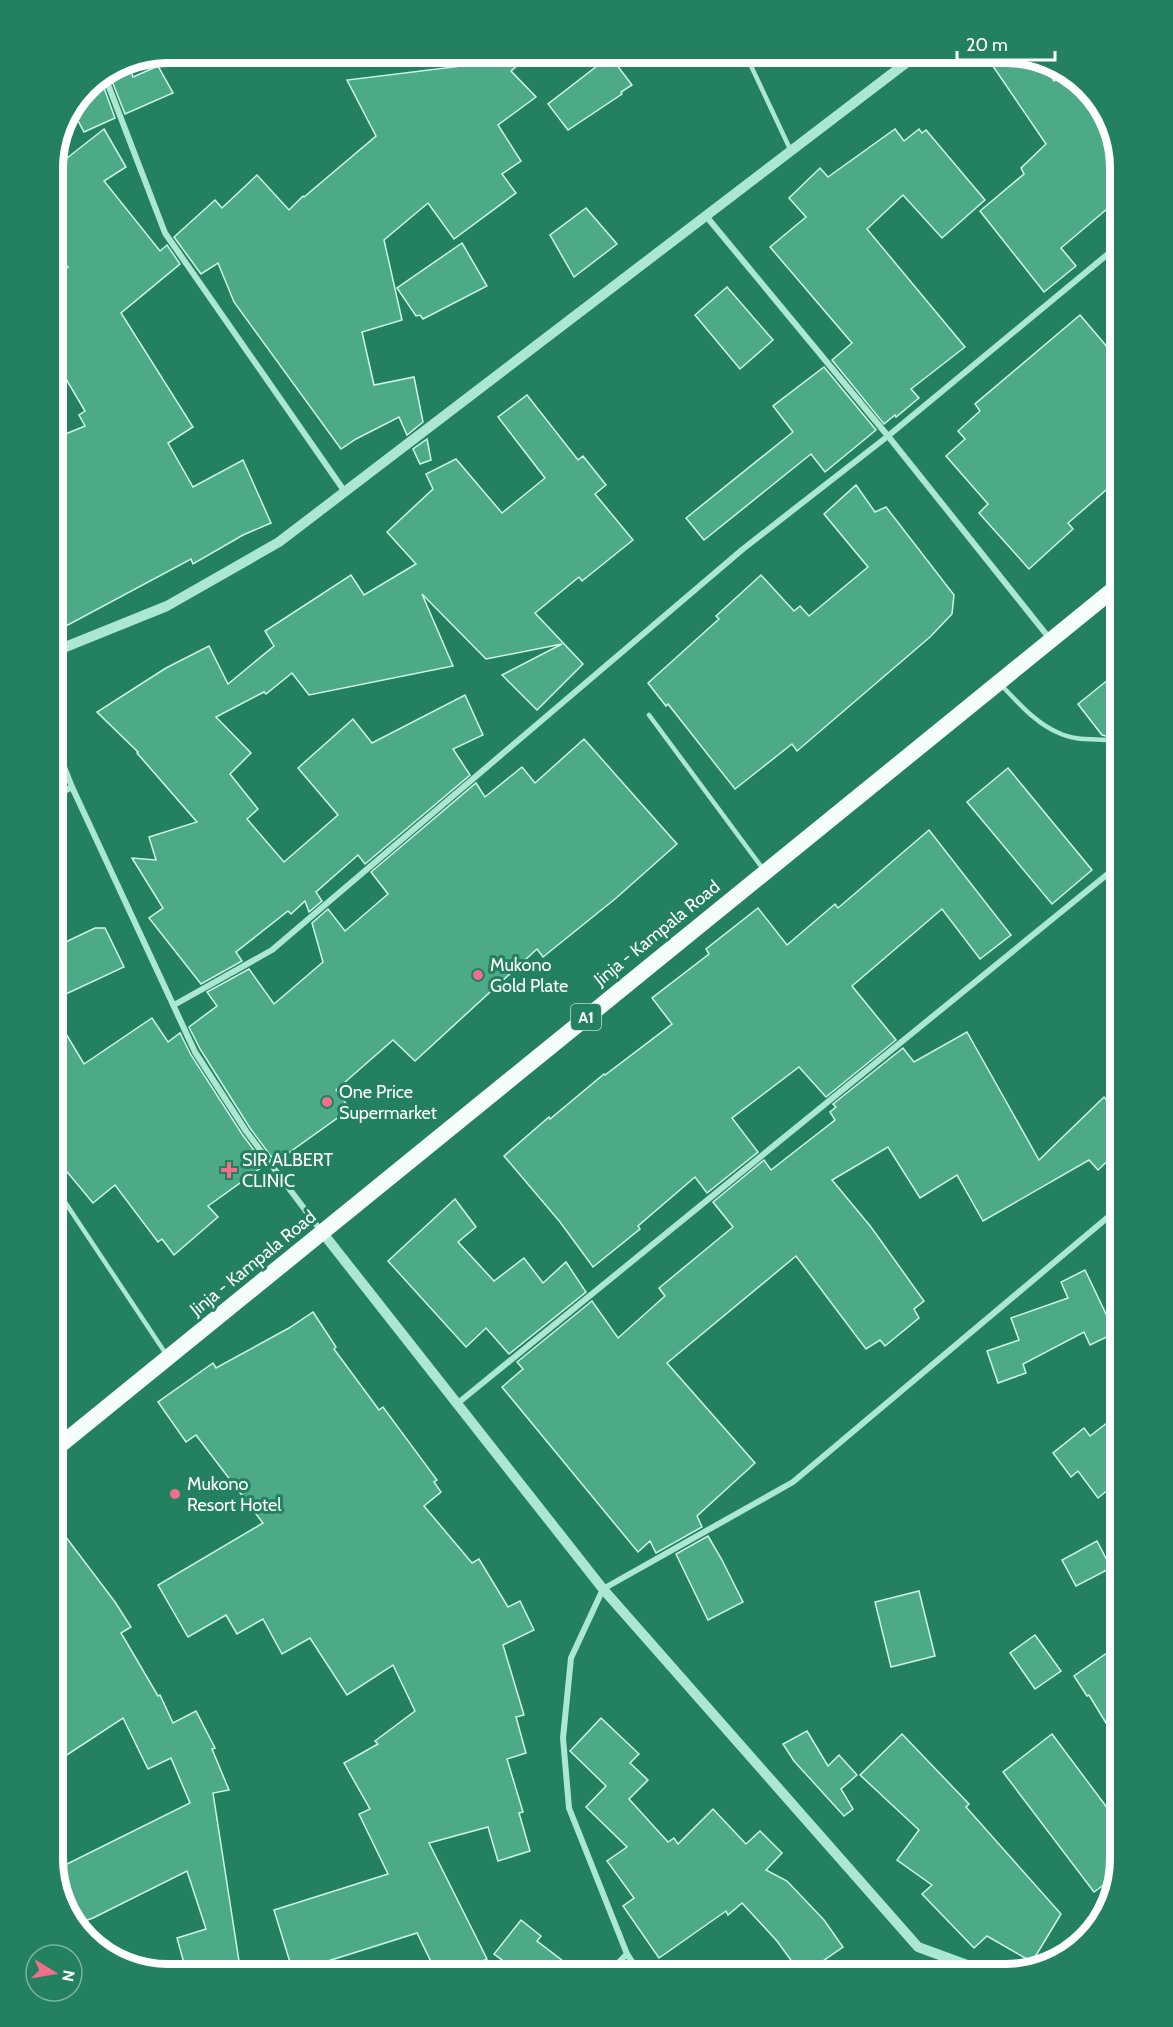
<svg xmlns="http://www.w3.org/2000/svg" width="1173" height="2027" viewBox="0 0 1173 2027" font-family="Cabin,sans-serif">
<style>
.building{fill:#4caa87;stroke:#cef6e7;stroke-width:1.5}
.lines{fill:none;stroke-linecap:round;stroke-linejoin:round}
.service{stroke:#abe7d1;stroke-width:4.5}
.minor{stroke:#abe7d1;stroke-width:6}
.tertiary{stroke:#abe7d1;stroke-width:10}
.trunk{stroke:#f6fefc;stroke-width:16}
.poi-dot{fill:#f26e8a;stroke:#238160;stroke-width:2}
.labels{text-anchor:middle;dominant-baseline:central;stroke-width:6;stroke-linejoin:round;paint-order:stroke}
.shield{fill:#238160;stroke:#bdd9cf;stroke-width:1.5}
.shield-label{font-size:16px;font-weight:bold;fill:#fff}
.street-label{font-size:18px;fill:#fff;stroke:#238160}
.poi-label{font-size:18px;fill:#fff;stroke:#238160;text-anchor:start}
.rim{fill:none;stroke:#fff;stroke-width:8}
</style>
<rect width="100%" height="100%" fill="#238160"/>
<g class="building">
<path d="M458 53H532L511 71 536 97 498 125 521 161 502 174 516 193 454 239 428 203 384 240 402 320 362 332 374 385 414 377 423 422 407 435 399 417 356 439 341 449 234 302 218 263 201 274 174 237 215 200 222 208 257 175 289 210 303 196 304 197 376 136 347 80 470 65Z"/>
<path d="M984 53H1013L1042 63 1054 81 1068 72 1114 138 1120 168V198L1061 248 1076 266 1044 292 980 211 1024 174 1021 168 1046 144Z"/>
<path d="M610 56 632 85 621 92 622 94 568 130 548 104Z"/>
<path d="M124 61H127L133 77 158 66 173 93 125 114 108 71Z"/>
<path d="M100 77 115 118 84 132 74 113 86 86Z"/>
<path d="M104 129 126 167 104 181 160 251 167 245 180 264 121 313 193 427 168 443 193 487 243 460 271 523 243 535 193 564 191 559 53 633V439L85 426 79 415 85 411 53 357V278L68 267 53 247V169Z"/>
<path d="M895 129 904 141 919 129 922 133 926 130 985 200 942 238 903 195 867 229 965 347 911 389 919 398 896 417 895 415 884 424 832 360 852 343 770 247 806 217 789 198 820 168 828 177Z"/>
<path d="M586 208 617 244 574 277 550 235Z"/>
<path d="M462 243 487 286 423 319 420 315 416 316 397 288Z"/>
<path d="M727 287 773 340 740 369 695 315Z"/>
<path d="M1080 315 1120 362V478L1068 523 1073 529 1029 569 979 513 988 504 946 456 965 439 958 431 980 411 975 404Z"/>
<path d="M824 367 876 430 825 472 811 454 704 540 686 518 793 432 773 406Z"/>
<path d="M527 395 578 460 583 456 606 485 595 494 633 540 582 581 579 577 535 613 583 664 537 710 502 675 562 644 486 659 422 594 453 666 309 695 292 673 266 694 264 692 216 717 251 753 230 774 258 809 247 819 284 862 338 815 298 768 353 719 372 743 465 695 483 735 453 749 470 775 365 864 358 855 316 892 322 901 309 912 305 901 291 914 288 911 236 952 242 961 201 984 149 918 163 908 132 858 156 860 149 837 197 822 137 753 138 752 97 712 166 668 209 646 228 684 274 646 265 631 351 575 364 595 416 564 387 532 433 489 426 474 456 459 502 513 545 478 498 417Z"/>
<path d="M427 439 431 460 420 464 413 449Z"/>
<path d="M856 485 875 512 886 507 954 595 952 614 930 637 797 751 792 744 735 789 668 704 666 706 648 683 719 619 716 616 761 575 794 611 800 606 809 616 868 567 824 514Z"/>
<path d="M1109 679 1120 694V759L1109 744 1110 737 1102 735 1078 704Z"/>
<path d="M584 739 677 844 615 899 543 957 537 949 415 1061 393 1040 336 1090 350 1109 287 1154 284 1151 273 1159 250 1128 200 1049 189 1027 217 1006 207 992 249 969 274 1004 323 962 312 923 328 909 345 931 388 894 371 872 476 783 485 797 522 767 535 783Z"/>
<path d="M1008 768 1092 870 1052 904 967 802Z"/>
<path d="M929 830 1011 935 980 959 942 909 852 986 896 1040 826 1097 799 1067 732 1118 758 1152 707 1193 695 1177 638 1226 640 1229 593 1267 560 1222 504 1156 549 1117 550 1119 604 1074 605 1075 672 1024 652 998 709 954 706 949 758 908 787 945 835 904 838 908Z"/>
<path d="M95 928H105L124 967 53 1000V948Z"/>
<path d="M53 1012 84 1064 152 1018 168 1042 180 1033 191 1055 242 1134 265 1165 208 1206 218 1217 174 1255 162 1239 158 1242 115 1185 93 1203 63 1167 53 1173Z"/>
<path d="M967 1032 1039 1160 1104 1097 1120 1115V1149L1098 1170 1089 1160 983 1221 957 1175 920 1198 888 1147 832 1180 871 1227 924 1301 914 1309 919 1318 885 1346 880 1340 866 1349 796 1256 667 1363 755 1463 697 1516 702 1527 656 1553 650 1541 638 1552 502 1387 523 1369 517 1362 592 1301 618 1338 665 1296 659 1288 733 1227 713 1202 764 1160 771 1170 835 1120 830 1112 836 1107 833 1104 903 1048 914 1062Z"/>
<path d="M455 1199 476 1227 458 1242 494 1281 524 1258 543 1283 566 1262 586 1292 509 1354 486 1328 466 1347 388 1261Z"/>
<path d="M1085 1270 1115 1333 1090 1345 1084 1332 1023 1364 1026 1373 998 1383 987 1351 1019 1340 1011 1318 1068 1298 1061 1282Z"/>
<path d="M313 1312 336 1347 334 1349 379 1410 383 1407 437 1480 434 1482 441 1492 424 1506 472 1563 479 1559 508 1607 520 1601 534 1630 503 1645 524 1715 516 1717 526 1753 507 1759 523 1812 519 1813 530 1851 498 1861 488 1827 429 1843 487 1959 457 1974H437L417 1933 293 1972 274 1910 388 1874 359 1814 370 1809 344 1763 378 1744 375 1741 415 1711 393 1665 347 1695 310 1638 282 1654 263 1619 237 1634 226 1615 188 1637 158 1585 263 1523 196 1435 186 1442 158 1402 213 1363 216 1368 289 1328Z"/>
<path d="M1120 1413V1480L1098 1498 1078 1471 1071 1477 1053 1453 1084 1428 1090 1436Z"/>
<path d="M53 1520 115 1602 131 1627 121 1633 158 1696 160 1695 173 1723 196 1711 215 1748 212 1749 229 1790 213 1793 241 1974H187L177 1938 206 1929 187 1871 93 1918 77 1924 71 1918 59 1888 57 1869 190 1803 171 1758 148 1769 123 1718 53 1764Z"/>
<path d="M708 1536 722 1560 743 1602 708 1620 676 1554Z"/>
<path d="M1097 1541 1111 1568 1076 1586 1062 1560Z"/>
<path d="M919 1591 935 1656 891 1667 875 1602Z"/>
<path d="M1035 1635 1061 1671 1035 1689 1010 1653Z"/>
<path d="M1120 1644V1746L1089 1695 1087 1696 1074 1676Z"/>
<path d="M601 1718 639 1754 630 1763 648 1780 629 1799 668 1842 674 1838 678 1844 713 1809 746 1844 760 1831 782 1853 766 1870 787 1881 824 1920 843 1947 804 1974H801L777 1941 742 1903 728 1915 726 1911 659 1958 623 1906 634 1898 607 1861 627 1847 586 1807 606 1786 570 1751Z"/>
<path d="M807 1731 828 1766 839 1755 857 1775 841 1789 853 1809 844 1816 794 1761 783 1744Z"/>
<path d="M902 1734 969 1804 966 1807 1061 1914 1032 1962 987 1936 974 1948 922 1894 932 1885 897 1860 919 1830 860 1775Z"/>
<path d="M1052 1734 1120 1825V1860L1116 1876 1094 1892 1003 1772Z"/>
<path d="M521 1920 541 1936 537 1941 580 1974H521L494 1954Z"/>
</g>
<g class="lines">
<g class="service">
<path d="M745 53 791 151"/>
<path d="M1001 685C1018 702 1036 724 1059 733 1073 740 1090 739 1106 740"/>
<path d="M649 715 763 869"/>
<path d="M1106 875 1120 892"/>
<path d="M61 1196 166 1354"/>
</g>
<g class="minor">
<path d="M104 74 165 233 345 492"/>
<path d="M706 216 888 436 1050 639"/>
<path d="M53 739 72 787 195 1052 246 1131 321 1231"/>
<path d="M53 797 72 787"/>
<path d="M174 1005 272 950 743 549 888 436 1120 244"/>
<path d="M458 1403 1120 864"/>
<path d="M607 1974 627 1954"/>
<path d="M640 1974 627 1954 569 1808 563 1738 571 1658 603 1589 793 1482 1120 1207"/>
</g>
<g class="tertiary">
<path d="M53 652 167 606 279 542 919 53"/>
<path d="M322 1232 603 1589 918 1947 989 1973 1006 1974"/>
</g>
<path class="trunk" d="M53 1451 1120 584"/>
</g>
<g class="poi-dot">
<circle cx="478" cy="975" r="6"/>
<circle cx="327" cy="1102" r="6"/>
<path d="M226 1161h6v6h6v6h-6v6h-6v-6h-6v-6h6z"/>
<circle cx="175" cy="1494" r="6"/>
</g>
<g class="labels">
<rect class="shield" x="571" y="1004" width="30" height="26" rx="4.5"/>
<g class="shield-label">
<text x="586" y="1017">A1</text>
</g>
<g class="street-label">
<text transform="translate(657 933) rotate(-39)">Jinja - Kampala Road</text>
<text transform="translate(253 1263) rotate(-39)">Jinja - Kampala Road</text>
</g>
<g class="poi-label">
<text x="490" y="965">Mukono<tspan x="490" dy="21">Gold Plate</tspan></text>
<text x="339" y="1092">One Price<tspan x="339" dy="21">Supermarket</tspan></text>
<text x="242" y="1160">SIR ALBERT<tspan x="242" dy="21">CLINIC</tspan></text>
<text x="187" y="1484">Mukono<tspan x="187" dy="21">Resort Hotel</tspan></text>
</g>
</g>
<path d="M0 0H1173V2027H0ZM168 63H1005A105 105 0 0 1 1110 168V1859A105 105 0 0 1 1005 1964H168A105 105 0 0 1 63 1859V168A105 105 0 0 1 168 63Z" fill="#238160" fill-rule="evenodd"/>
<path class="rim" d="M168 63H1005A105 105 0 0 1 1110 168V1859A105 105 0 0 1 1005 1964H168A105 105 0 0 1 63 1859V168A105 105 0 0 1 168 63Z"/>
<g transform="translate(54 1973) rotate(101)"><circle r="28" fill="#238160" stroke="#7bb3a0" stroke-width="1.5"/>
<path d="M0-4.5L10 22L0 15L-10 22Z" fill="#f26e8a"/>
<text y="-9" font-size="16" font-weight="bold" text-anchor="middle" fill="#ffffff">N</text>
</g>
<path d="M957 51v9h98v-9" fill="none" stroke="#ffffff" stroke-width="3"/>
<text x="966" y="51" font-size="18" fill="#ffffff" stroke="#238160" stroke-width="4.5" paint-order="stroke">20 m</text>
</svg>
